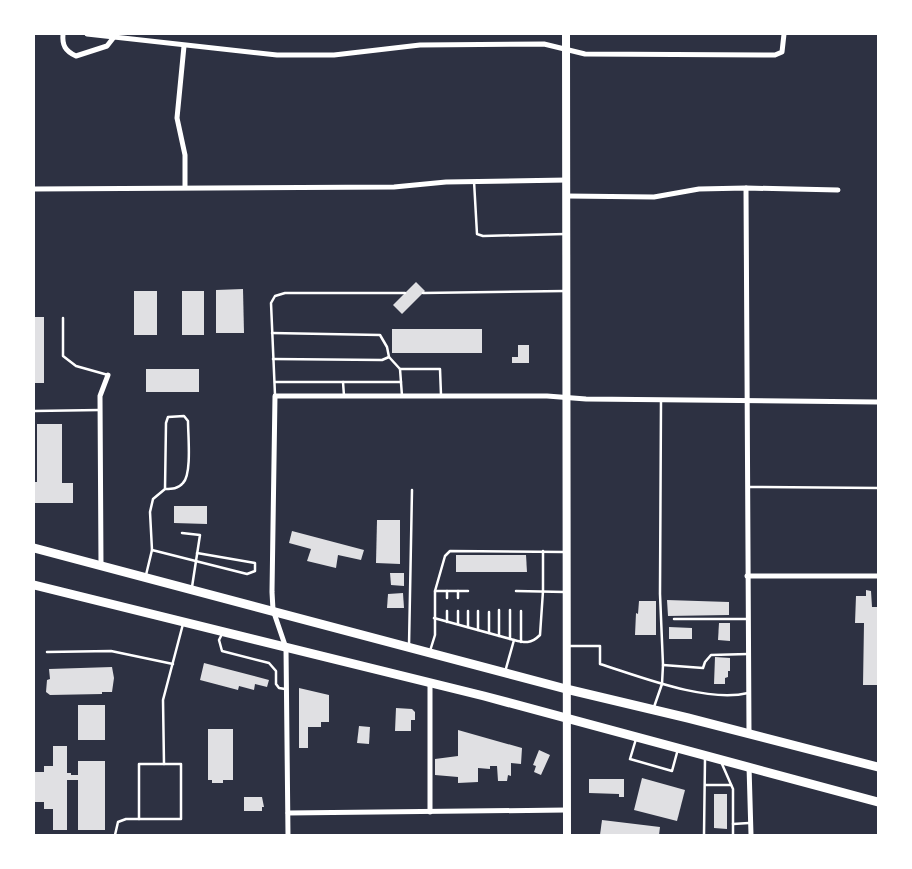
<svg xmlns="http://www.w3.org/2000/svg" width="912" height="869" viewBox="0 0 912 869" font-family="'Titillium Web',sans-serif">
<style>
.building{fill:#e0e0e3}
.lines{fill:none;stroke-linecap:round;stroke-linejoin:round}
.service{stroke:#fff;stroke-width:2.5}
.minor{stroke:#fff;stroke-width:5}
.secondary{stroke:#fff;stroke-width:8}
.trunk{stroke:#fff;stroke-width:9}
</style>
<rect width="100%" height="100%" fill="#2d3142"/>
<g class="building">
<path d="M416 282 425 291 402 314 393 305Z"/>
<path d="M243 289 244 333H216V290Z"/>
<rect x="134" y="291" width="23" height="44"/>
<rect x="182" y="291" width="22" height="44"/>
<rect x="34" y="317" width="10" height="66"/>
<rect x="392" y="329" width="90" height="24"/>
<path d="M518 345H529V363H512V357H518Z"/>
<rect x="146" y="369" width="53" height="23"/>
<path d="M37 424H62V483H73V503H34V482H37Z"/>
<path d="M174 506H207V524L174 523Z"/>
<path d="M377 520H400V564L376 563Z"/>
<path d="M292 531 364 550 361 560 338 555 336 568 307 561 311 549 289 543Z"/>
<path d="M456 555H526L527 572H456Z"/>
<path d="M390 573H404V586L391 585Z"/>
<path d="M866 590 871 591 872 607H878V685H863L864 623H855L856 596H866Z"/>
<path d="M403 593 404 608H387L388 594Z"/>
<path d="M667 600 729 602V615L668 616Z"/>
<path d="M639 601H656V635H635L636 613 638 614Z"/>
<path d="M719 623H730V641L718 640Z"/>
<path d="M669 627 692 628V639H669Z"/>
<path d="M715 657 730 658V671H728V677L725 678V684H714Z"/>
<path d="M204 663 269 680 267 687 255 684 254 690 239 686 238 690 200 680Z"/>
<path d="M112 667 114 678 112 692H102V694L50 695 46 692 47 680 50 679 49 669Z"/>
<path d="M299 688 329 695V722H321V727H308V748H299Z"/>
<rect x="78" y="705" width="27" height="35"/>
<path d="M396 708 412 709 415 712V720H411V731H395Z"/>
<path d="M359 726 370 727 369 744 357 743Z"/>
<path d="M208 729H233V780H223V783H212V780H208Z"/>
<path d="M458 730 522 748 521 764 511 763V776L508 775 507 781H498L497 766H490V769L478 768V782L458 783V777L435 775V759L458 756Z"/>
<path d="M53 746H67V773H71V775H78V761H105V830H78V780H67V830H53V809H44V802H34V772H44V766H53Z"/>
<path d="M539 750 550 755 541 775 534 772 536 766 533 765Z"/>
<path d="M642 778 685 790 677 821 634 810Z"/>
<path d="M589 779H624V797H619V794L589 793Z"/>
<path d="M714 794H727V829L714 828Z"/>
<path d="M244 797H262L264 807H262V811H244Z"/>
<path d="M602 820 660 827 659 835H600Z"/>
</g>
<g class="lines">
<g class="service">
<path d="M474 181 477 234 483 236 565 234"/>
<path d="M423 293 565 291"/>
<path d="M63 318V356L76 366 108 375"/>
<path d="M272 333 380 335 387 347 389 357 400 369 402 396"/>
<path d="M273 359 382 360 389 357"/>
<path d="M400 369H440L441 395"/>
<path d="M275 382H401"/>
<path d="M343 382 344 396"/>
<path d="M275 395 271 303 275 296 285 293H405"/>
<path d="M34 411 100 410"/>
<path d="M748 487 878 488"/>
<path d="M182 533 200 535 192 587"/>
<path d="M152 550 150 512 153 499 165 489 166 423 168 417 184 416 188 421C188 435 192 474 183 483 178 489 172 489 165 489"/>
<path d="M146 575 152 550 247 574 255 571V563L197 553"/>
<path d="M435 591H468"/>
<path d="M447 591V598"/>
<path d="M458 591V598"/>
<path d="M516 591 565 592"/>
<path d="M499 610V636"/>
<path d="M458 611V624"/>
<path d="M468 611V627"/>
<path d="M478 611V630"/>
<path d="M521 611V642"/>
<path d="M434 618 514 640 505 672"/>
<path d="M674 619H748"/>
<path d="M447 622V611"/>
<path d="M489 633V612"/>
<path d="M222 634 219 640 222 651 269 663 276 671V684L279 688 285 689"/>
<path d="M510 639V610"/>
<path d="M514 640C525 643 531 644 540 635L543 591V551"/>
<path d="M409 646 412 490"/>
<path d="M568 646H600V664C641 677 707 703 748 693"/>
<path d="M430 651 435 635V591L445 556 450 551 565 552"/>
<path d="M47 652 111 651 173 664"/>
<path d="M663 665 703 668 705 662 711 655 748 654"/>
<path d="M654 707 662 684 663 665 660 594 661 400"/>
<path d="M636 739 630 759 672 771 678 749"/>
<rect x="139" y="764" width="42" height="55"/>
<path d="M164 764 163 700 183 624"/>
<path d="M722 764 733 789V835"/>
<path d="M706 785H731"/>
<path d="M733 824 749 823"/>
<path d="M115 835 118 822 126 819H139"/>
<path d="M704 835 705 759"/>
</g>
<g class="minor">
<path d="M63 34C62 45 65 51 76 56L107 46 114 37"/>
<path d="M87 34 277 55H334L420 45 544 44 585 54 775 55 782 52 784 34"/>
<path d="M184 46 177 118 185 155V187"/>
<path d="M746 188 749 733"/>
<path d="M34 189 394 187 446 182 567 180"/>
<path d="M567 196 654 197 699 189 746 188 838 190"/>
<path d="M101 565 100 396 108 375"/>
<path d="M747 576H878"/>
<path d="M430 682V812"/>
<path d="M749 766 751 835"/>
<path d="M288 813 566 810"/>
<path d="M288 835 286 648 273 610 272 592 275 396H547L586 399 878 402"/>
</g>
<path class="secondary" d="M566 34 567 835"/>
<g class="trunk">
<path d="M34 548 566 689 688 718 878 767"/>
<path d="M34 585 484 696 878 802"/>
</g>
</g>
<rect width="912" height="869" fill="none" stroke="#ffffff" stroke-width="70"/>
</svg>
